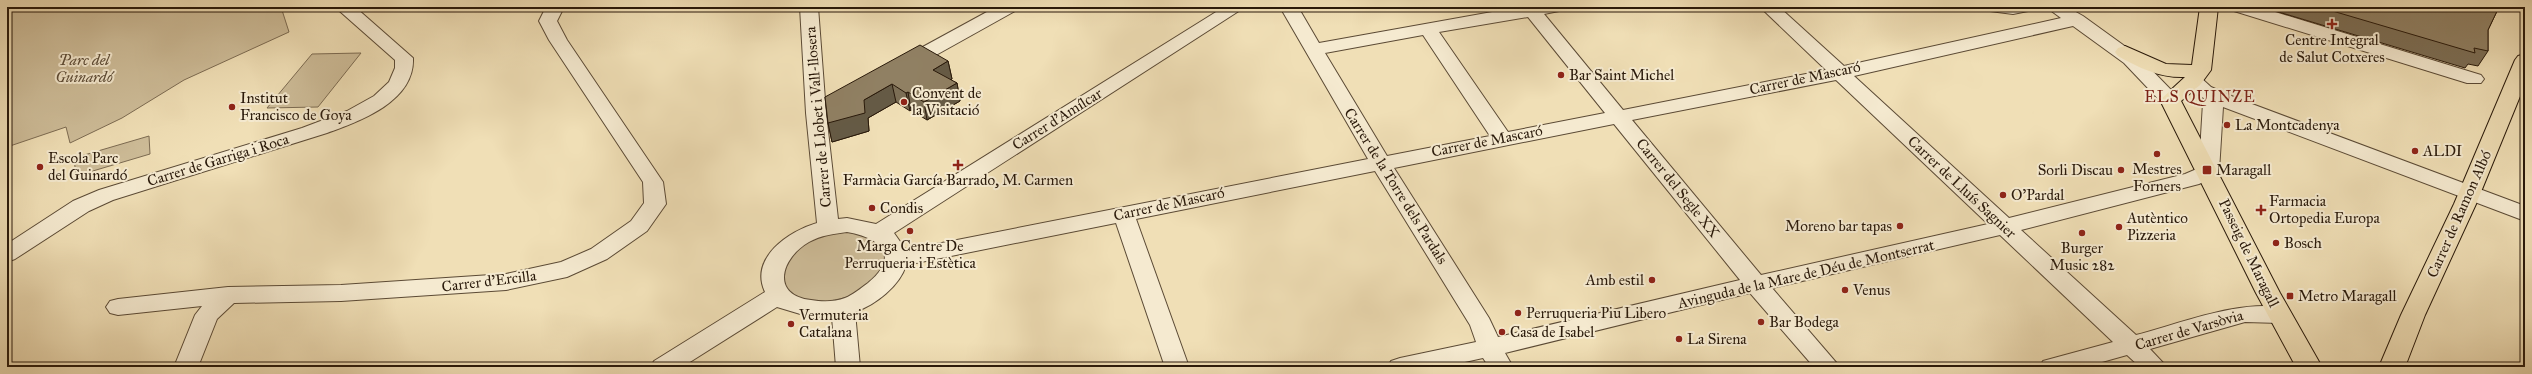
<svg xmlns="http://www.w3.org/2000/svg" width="2532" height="374" viewBox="0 0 2532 374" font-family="'IM FELL Great Primer',serif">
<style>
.green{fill:#cebd99;stroke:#7c6b52}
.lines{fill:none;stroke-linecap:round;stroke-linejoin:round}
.minor-casing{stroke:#5b4a35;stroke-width:2}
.major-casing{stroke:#29190a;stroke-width:2}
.minor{fill:#f5ead0;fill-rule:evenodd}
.major{fill:#f0dfb6;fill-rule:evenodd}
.wall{fill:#7c6e55;stroke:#29190a}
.shaded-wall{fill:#655a45;stroke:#29190a}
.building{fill:#908063;stroke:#29190a}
.poi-dot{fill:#8f2418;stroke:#f5ead0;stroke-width:1.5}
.labels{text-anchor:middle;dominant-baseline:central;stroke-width:4;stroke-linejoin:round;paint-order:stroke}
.poi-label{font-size:15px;fill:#29190a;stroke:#f5ead0;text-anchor:start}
.park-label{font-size:15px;font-style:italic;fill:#5b4a35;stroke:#f5ead0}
.street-label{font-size:15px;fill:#29190a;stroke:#f5ead0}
.neighbourhood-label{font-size:16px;letter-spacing:1px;fill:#7a1f14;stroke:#f5ead0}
</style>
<rect width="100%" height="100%" fill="#f0dfb6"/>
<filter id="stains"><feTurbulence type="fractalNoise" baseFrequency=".005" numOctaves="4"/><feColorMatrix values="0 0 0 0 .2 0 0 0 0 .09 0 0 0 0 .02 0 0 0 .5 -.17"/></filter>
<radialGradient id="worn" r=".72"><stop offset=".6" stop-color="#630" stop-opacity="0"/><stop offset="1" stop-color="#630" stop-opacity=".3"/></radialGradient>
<g class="green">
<path d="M7 7H281L289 32 184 80 122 118 70 143 66 127 7 147Z"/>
<path d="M361 53 318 107 267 108 312 54Z"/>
<path d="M149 136 150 154 76 176 74 158Z"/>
<path d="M832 232C857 232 870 232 886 253 885 257 886 264 884 268 876 295 823 308 799 298 794 296 789 290 785 286 784 282 781 275 782 271 784 248 815 238 832 232Z"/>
</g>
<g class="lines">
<defs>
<g id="minor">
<path d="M335 7H355L413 58C415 101 361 121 327 133L113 200 89 211 15 259 7 262V244L73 201 99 190 302 128 347 111 374 96 389 82 395 68V60Z"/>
<path d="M546 7H564L557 21 567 40 663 182 666 204 647 231 607 259 567 277 506 290 341 301 234 303 217 319 198 367H174L195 315 202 306 118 315 110 313 106 307 110 301 118 299 228 287 341 285 506 274 561 262 591 249 631 221 644 203 643 182 549 40 539 21Z"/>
<path d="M800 7H818L826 113 838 219 847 218 876 224 1224 7H1245L894 233 906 250 1368 159 1280 7H1298L1319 43 1520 7H1562L1559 11 1544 14 1623 110 1826 70 1760 7H1779L1844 66 2061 18 2046 7H2067L2083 16 2137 55 2177 96 2180 100 2177 104H2163L2124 63 2073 26 1854 76 2009 218 2185 174 2199 168 2203 103 2206 99 2197 95 2183 81 2186 77H2200L2211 87 2236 98 2525 206V221L2223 107 2219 171 2216 176 2199 184 2021 230 2136 335C2179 324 2246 297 2288 309L2292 315 2288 321 2280 323 2245 322 2150 349 2167 367H2140L2127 355 2084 367H2040L2043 361 2113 342 2000 235 1772 288 1840 367H1814L1750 293 1505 353 1513 367H1489L1483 358 1442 367H1388L1391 361 1400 358 1476 342 1470 325 1375 171 1136 219 1189 367H1165L1116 223 906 265C900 286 875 305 855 312L860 367H836L832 317 807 316 777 307 682 367H651L654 361 765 292C749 258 789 231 817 223L806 113ZM1528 17 1605 113 1508 132 1439 32ZM1423 35 1490 136 1387 156 1325 53ZM1836 80 1988 224 1761 275 1632 120ZM1614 124 1740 280 1498 337 1489 318 1394 168ZM847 232C881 238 901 256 868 283 861 288 853 295 845 298 835 302 822 302 811 300 770 295 781 258 809 242 821 235 834 234 847 232Z"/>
<path d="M996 7H1018L1015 11 911 69H897L895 65 897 61Z"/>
<path d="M1987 7H2031L2028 11 2013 14 1990 11Z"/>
<path d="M2231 7H2259L2481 75 2484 79 2481 83H2467L2234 11Z"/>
</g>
<g id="major">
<path d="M2200 7H2218L2211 70 2200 85 2181 101 2280 293 2322 367H2296L2256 293 2160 100 2185 77C2160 78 2139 68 2118 56L2115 52 2118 48 2125 46 2166 64 2192 65Z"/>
<path d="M2525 54V84L2476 204 2425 315 2405 367H2379L2401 315 2454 204 2515 60 2518 56Z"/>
</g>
</defs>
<use href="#minor" class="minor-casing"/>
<use href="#major" class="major-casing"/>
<use href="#minor" class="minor"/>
<use href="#major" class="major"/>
</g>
<g class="wall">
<path d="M2262 7H2499L2488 30V51L2478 66 2468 64 2465 68Z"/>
<path d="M948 61 952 79 950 80 957 83 960 101 927 120 911 110 910 111 896 102 868 118 869 131 832 142 828 123 825 97Z"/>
</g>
<g class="shaded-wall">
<path d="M948 61 952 79 936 88 933 70Z"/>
<path d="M957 83 960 101 927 120 924 102Z"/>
<path d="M892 84 896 102 868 118 869 131 832 142 828 123 864 100Z"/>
<path d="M908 92 911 110 910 111 906 93Z"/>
</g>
<g class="building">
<path d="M2319 7H2499L2488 30V51L2474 48 2475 53Z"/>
<path d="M920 45 948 61 933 70 957 83 924 102 908 92 906 93 892 84 864 100 865 113 828 123 825 97Z"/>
</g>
<g class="poi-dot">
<path d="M2330 18h4v4h4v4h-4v4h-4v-4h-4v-4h4z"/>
<circle cx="1561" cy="75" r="4"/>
<circle cx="904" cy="102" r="4"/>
<circle cx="232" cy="107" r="4"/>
<circle cx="2227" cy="125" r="4"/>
<circle cx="2415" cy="151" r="4"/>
<circle cx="2157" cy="154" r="4"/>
<path d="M956 159h4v4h4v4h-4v4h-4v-4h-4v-4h4z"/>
<circle cx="40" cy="167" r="4"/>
<circle cx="2121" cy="170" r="4"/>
<rect x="2202" y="165" width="10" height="10" rx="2"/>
<circle cx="2003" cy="195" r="4"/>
<circle cx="872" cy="208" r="4"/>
<path d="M2259 204h4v4h4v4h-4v4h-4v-4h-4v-4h4z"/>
<circle cx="1900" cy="226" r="4"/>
<circle cx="2119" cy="227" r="4"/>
<circle cx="910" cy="231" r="4"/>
<circle cx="2082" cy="233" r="4"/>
<circle cx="2276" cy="243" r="4"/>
<circle cx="1652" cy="280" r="4"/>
<circle cx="1845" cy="290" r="4"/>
<rect x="2286" y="292" width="8" height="8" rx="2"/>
<circle cx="1518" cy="313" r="4"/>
<circle cx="1761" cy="322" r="4"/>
<circle cx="791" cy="324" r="4"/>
<circle cx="1502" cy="332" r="4"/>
<circle cx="1679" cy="339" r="4"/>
</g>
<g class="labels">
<g class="poi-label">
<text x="2332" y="40" text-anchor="middle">Centre Integral<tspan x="2332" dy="17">de Salut Cotxeres</tspan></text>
<text x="1569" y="75">Bar Saint Michel</text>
<text x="912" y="93">Convent de<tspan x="912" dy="17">la Visitació</tspan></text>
<text x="240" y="98">Institut<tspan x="240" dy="17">Francisco de Goya</tspan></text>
<text x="2235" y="125">La Montcadenya</text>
<text x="2423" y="151">ALDI</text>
<text x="48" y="158">Escola Parc<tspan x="48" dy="17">del Guinardó</tspan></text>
<text x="2157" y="169" text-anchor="middle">Mestres<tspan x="2157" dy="17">Forners</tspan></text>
<text x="2113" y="170" text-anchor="end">Sorli Discau</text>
<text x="2216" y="170">Maragall</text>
<text x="958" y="180" text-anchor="middle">Farmàcia García Barrado, M. Carmen</text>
<text x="2011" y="195">O'Pardal</text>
<text x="2269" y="201">Farmacia<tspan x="2269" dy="17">Ortopedia Europa</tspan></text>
<text x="880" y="208">Condis</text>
<text x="2127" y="218">Autèntico<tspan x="2127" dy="17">Pizzeria</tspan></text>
<text x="1892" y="226" text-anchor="end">Moreno bar tapas</text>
<text x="2284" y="243">Bosch</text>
<text x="910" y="246" text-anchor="middle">Marga Centre De<tspan x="910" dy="17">Perruqueria i Estètica</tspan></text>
<text x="2082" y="248" text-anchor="middle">Burger<tspan x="2082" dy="17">Music 282</tspan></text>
<text x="1644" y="280" text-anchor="end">Amb estil</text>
<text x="1853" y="290">Venus</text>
<text x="2298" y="296">Metro Maragall</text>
<text x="1526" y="313">Perruqueria Piu Libero</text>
<text x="799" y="315">Vermuteria<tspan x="799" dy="17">Catalana</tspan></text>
<text x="1769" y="322">Bar Bodega</text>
<text x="1510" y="332">Casa de Isabel</text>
<text x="1687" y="339">La Sirena</text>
</g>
<g class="park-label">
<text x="84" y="60">Parc del<tspan x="84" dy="17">Guinardó</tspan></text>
</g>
<g class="street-label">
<text transform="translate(1805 78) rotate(-12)">Carrer de Mascaró</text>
<text transform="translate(818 117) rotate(-95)">Carrer de Llobet i Vall-llosera</text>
<text transform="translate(1057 119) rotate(-32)">Carrer d'Amílcar</text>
<text transform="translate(1487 141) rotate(-11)">Carrer de Mascaró</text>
<text transform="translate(218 160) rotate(-17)">Carrer de Garriga i Roca</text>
<text transform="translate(1396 186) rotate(58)">Carrer de la Torre dels Pardals</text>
<text transform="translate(1962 187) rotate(43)">Carrer de Lluís Sagnier</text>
<text transform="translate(1678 188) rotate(51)">Carrer del Segle XX</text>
<text transform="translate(1169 204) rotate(-12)">Carrer de Mascaró</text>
<text transform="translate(2459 214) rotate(-66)">Carrer de Ramon Albó</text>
<text transform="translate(2249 253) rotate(64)">Passeig de Maragall</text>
<text transform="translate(1806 274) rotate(-13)">Avinguda de la Mare de Déu de Montserrat</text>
<text transform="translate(489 281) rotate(-7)">Carrer d'Ercilla</text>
<text transform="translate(2189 330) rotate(-16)">Carrer de Varsòvia</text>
</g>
<g class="neighbourhood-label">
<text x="2200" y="96">ELS QUINZE</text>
</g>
</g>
<rect width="2532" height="374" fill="none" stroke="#f0dfb6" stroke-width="24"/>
<rect x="8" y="8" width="2516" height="358" fill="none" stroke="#29190a" stroke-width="2"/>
<rect x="12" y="12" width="2508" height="350" fill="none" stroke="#29190a"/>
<rect width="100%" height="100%" filter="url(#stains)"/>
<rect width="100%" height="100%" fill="url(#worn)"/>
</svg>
